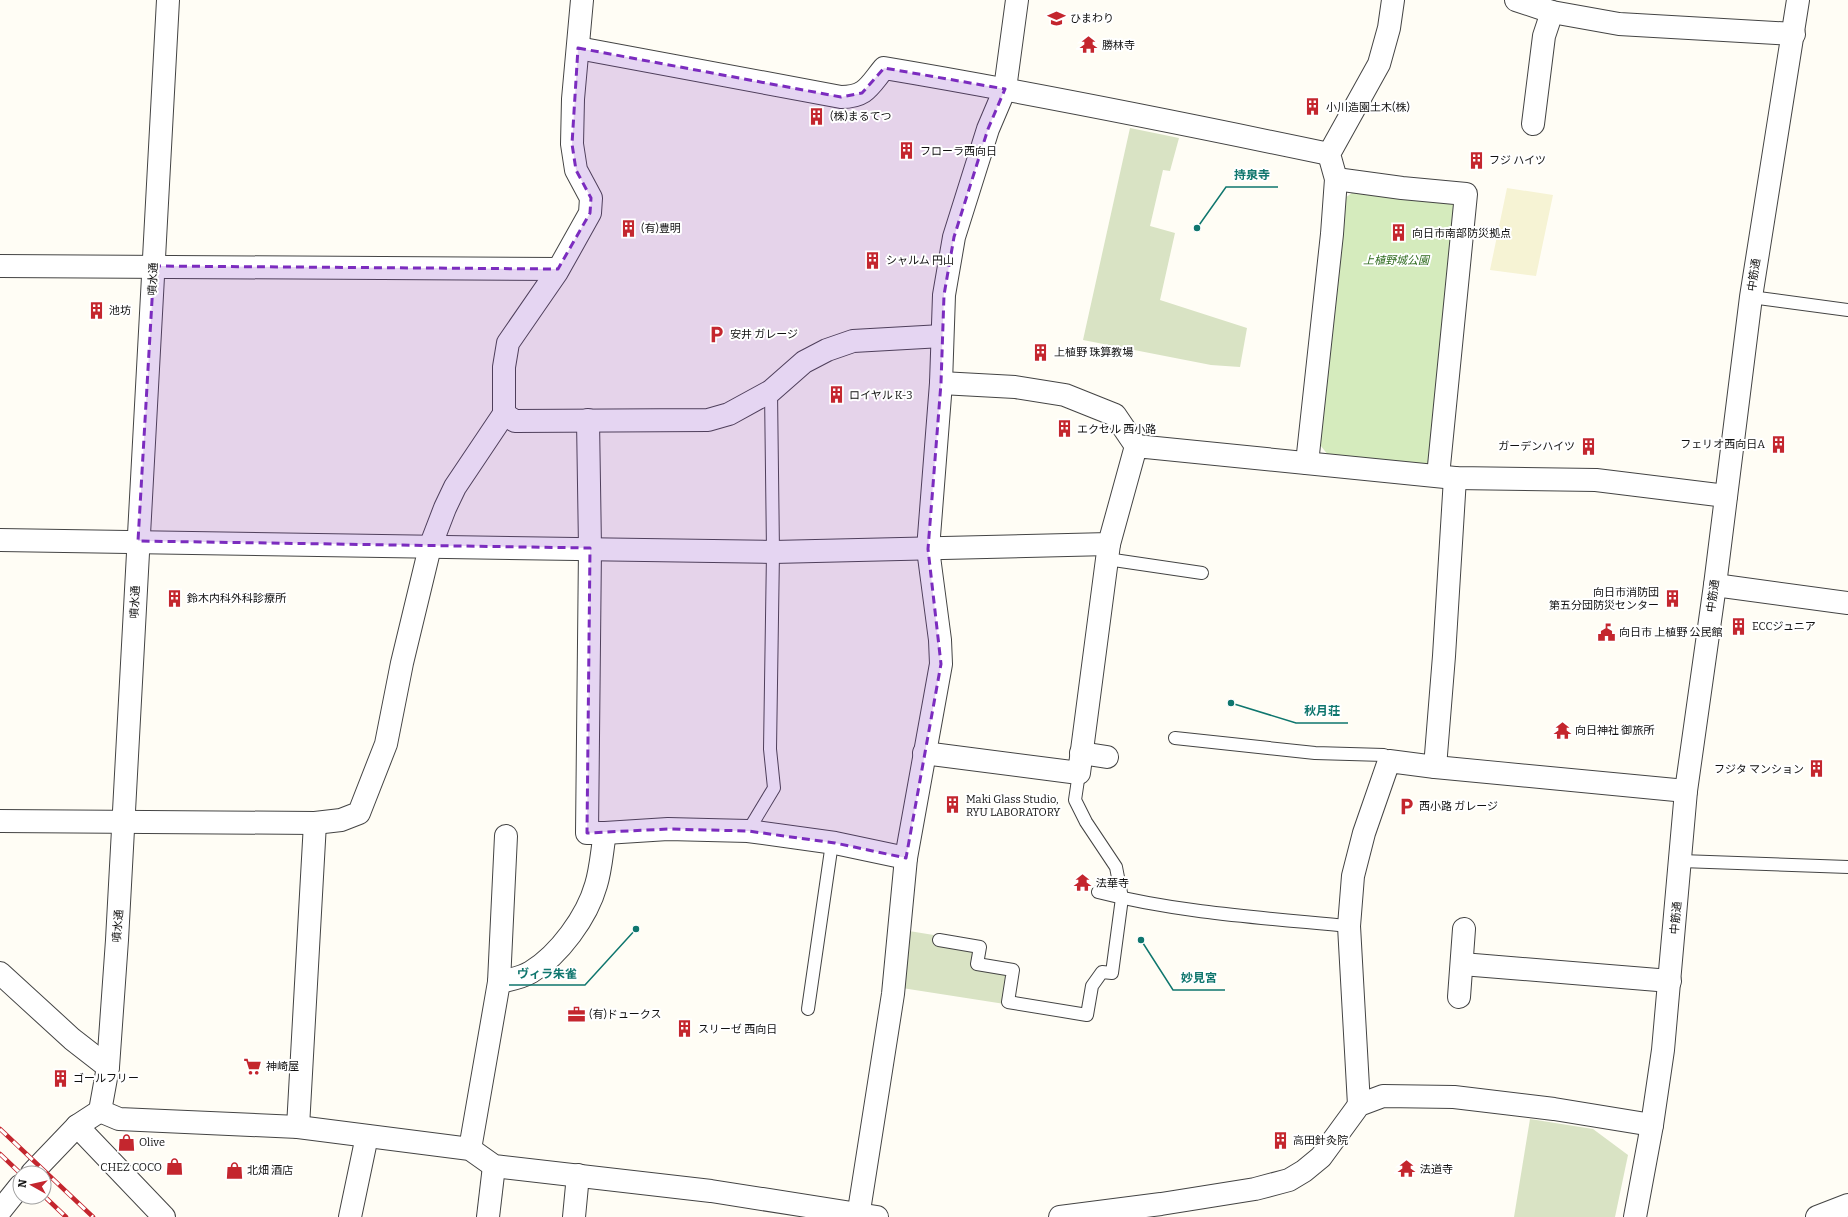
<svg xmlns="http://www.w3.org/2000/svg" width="1848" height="1217" viewBox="0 0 1848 1217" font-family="Bitter,'Noto Sans JP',serif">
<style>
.farmland{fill:#f6f3d4}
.green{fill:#d5ebbd}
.cemetery{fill:#d9e3c4}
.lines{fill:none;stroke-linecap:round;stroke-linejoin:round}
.service-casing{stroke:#444;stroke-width:14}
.minor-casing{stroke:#444;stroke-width:24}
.service{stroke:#fff;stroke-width:12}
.minor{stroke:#fff;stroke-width:22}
.rail-casing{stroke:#c4262e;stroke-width:4.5}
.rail{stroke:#fff;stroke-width:3;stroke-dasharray:9;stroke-linecap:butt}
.marked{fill:#7b2cbf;fill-opacity:0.2;stroke:#7b2cbf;stroke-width:3;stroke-dasharray:8 5;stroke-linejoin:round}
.labels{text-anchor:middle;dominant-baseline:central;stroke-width:4;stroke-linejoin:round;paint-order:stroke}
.poi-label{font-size:11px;fill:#111;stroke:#fff;text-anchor:start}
.park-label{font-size:11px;font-style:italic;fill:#2f6b1f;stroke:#fff}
.street-label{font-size:11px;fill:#111;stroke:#fff}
.leader{fill:none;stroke:#0f766e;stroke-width:1.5}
.callout-dot{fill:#0f766e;stroke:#fff;stroke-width:1.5}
.callout-label{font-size:12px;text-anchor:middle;font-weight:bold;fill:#0f766e;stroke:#fff;stroke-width:4;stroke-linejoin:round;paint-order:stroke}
</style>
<rect width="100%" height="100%" fill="#fffdf5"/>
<path class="farmland" d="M1507 188 1553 195 1536 276 1490 270Z"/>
<path class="green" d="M1352 193 1463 204 1436 457 1422 469 1332 460 1317 441 1342 200Z"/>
<g class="cemetery">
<path d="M1130 128 1179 138 1170 171 1163 170 1150 226 1175 233 1160 300 1247 328 1240 367 1211 365 1083 340Z"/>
<path d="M909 931 983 943 979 969 1016 975 1011 1005 902 988Z"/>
<path d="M1530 1119 1593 1129 1628 1155 1615 1217H1514Z"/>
</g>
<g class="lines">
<defs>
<g id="service">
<path d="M1751 297 1848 310"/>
<path d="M1107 559 1202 573"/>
<path d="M1175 738 1315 753 1384 755 1389 761"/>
<path d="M748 831 774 788 770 749 773 552 771 391"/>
<path d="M1681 861 1848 867"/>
<path d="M1098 892C1179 913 1266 918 1349 926"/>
<path d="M939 940 980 947 977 964 1013 970 1008 1002 1087 1015 1092 986 1102 972 1112 973 1122 898 1116 867 1086 822 1075 800 1079 773"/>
<path d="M808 1009 832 843"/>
</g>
<g id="minor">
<path d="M1516 0 1552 12 1619 24 1794 34"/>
<path d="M578 48 841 97C866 97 869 86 884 68 1033 93 1181 123 1329 154"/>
<path d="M1533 124 1544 36 1552 12"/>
<path d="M1336 179 1402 188 1466 194 1438 476"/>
<path d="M0 266 558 269"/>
<path d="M941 383 1015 387 1065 395 1115 415 1136 446"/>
<path d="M504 414 515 421 708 420 729 414 771 391 804 362 827 350 853 341 942 336"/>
<path d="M588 420 590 548 587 833H605L668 829 748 831 835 843 906 858"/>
<path d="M1307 463 1332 234 1336 179 1329 154 1379 64 1389 28 1393 0"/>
<path d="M0 540 773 552 1109 544 1136 446 1455 478 1596 480 1726 496"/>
<path d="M1715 585 1848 603"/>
<path d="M924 753 1079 773 1109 544"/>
<path d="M1081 753 1107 757"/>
<path d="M1435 767 1444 656 1455 478"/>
<path d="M0 821 315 823 341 820 359 813 386 744 402 663 430 547 445 508 455 487 504 414V367L508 343 557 272 590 213 591 198 576 170 572 144 573 99 582 0"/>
<path d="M1462 964 1670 981"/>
<path d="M0 973 72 1039 108 1067"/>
<path d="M499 982C509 980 521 978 531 972 559 955 587 917 596 885 601 869 602 850 605 833"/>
<path d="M1459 997 1464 929"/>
<path d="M1359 1105 1349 926 1353 876 1364 833 1389 761 1435 767 1686 791"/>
<path d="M100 1111 119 1119 298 1127 470 1149 494 1166 711 1191 877 1217"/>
<path d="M77 1126 164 1217"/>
<path d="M298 1127 315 823"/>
<path d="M470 1149 499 982 506 836"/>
<path d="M32 1173 77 1126 100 1111 108 1067 117 940 168 0"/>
<path d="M0 1211 20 1186"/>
<path d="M350 1217 367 1136"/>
<path d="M488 1217 494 1166"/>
<path d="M574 1217 578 1175"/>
<path d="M858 1217 893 994 906 858 941 664 940 640 928 549 941 383 944 295 954 237 988 129 1005 89 1017 0"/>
<path d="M1060 1217 1161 1204 1255 1189 1289 1180 1304 1171 1321 1157 1359 1105 1383 1096 1454 1097 1554 1109 1652 1125"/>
<path d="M1635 1217 1652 1125 1663 1050 1686 791 1715 585 1751 297 1798 0"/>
<path d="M1817 1217 1848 1205"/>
</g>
</defs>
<use href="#service" class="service-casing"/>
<use href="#minor" class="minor-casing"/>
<use href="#service" class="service"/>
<use href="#minor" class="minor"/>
<defs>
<g id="rail">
<path d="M0 1129 93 1217"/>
<path d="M0 1154 20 1173"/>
<path d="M44 1196 66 1217"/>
</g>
</defs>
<use href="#rail" class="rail-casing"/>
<use href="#rail" class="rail"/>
</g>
<path class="marked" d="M578 48 841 97 862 93 884 68 1005 89 988 129 954 237 944 295 941 383 928 549 941 664 906 858 835 843 748 831 668 829 587 833 590 548 138 541 154 266 558 269 590 213 591 198 576 170 572 144Z"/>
<defs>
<symbol id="school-bare" viewBox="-9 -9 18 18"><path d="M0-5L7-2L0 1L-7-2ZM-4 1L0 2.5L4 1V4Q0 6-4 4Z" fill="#c4262e" stroke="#fff" stroke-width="2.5" paint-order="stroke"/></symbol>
<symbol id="temple-bare" viewBox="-9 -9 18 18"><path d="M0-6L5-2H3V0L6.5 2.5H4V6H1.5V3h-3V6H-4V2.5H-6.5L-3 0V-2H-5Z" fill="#c4262e" stroke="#fff" stroke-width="2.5" paint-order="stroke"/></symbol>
<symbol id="building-bare" viewBox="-9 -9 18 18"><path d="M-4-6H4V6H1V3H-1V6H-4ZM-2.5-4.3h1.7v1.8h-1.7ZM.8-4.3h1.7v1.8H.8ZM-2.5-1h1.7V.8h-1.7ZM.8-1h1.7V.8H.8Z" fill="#c4262e" stroke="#fff" stroke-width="2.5" paint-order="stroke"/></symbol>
<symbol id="parking-bare" viewBox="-9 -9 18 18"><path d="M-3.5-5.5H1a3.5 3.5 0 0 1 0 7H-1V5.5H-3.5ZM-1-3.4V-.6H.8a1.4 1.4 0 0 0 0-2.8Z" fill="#c4262e" stroke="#fff" stroke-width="2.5" paint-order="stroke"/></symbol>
<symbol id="civic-bare" viewBox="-9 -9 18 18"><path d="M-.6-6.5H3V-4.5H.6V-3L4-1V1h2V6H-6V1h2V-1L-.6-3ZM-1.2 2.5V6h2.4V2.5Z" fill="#c4262e" stroke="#fff" stroke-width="2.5" paint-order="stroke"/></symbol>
<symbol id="office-bare" viewBox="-9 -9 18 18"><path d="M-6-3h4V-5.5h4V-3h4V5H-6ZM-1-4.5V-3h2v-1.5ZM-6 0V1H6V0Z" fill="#c4262e" stroke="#fff" stroke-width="2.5" paint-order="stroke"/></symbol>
<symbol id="supermarket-bare" viewBox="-9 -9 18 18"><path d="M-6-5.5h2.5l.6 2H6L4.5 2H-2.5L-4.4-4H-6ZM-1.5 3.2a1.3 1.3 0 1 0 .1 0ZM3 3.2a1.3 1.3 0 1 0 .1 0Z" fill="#c4262e" stroke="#fff" stroke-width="2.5" paint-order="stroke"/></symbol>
<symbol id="shop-bare" viewBox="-9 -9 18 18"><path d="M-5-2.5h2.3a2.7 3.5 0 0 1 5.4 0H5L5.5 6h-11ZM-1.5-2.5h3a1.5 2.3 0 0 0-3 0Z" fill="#c4262e" stroke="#fff" stroke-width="2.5" paint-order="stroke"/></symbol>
</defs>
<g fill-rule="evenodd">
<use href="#school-bare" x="1044" y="6" width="25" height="25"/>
<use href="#temple-bare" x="1076" y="32" width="25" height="25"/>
<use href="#building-bare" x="1300" y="94" width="25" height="25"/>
<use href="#building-bare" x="804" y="104" width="25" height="25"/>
<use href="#building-bare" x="894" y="138" width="25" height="25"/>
<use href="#building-bare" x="1464" y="148" width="25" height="25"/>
<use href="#building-bare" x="616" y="216" width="25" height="25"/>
<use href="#building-bare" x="1386" y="220" width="25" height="25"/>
<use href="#building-bare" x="860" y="248" width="25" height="25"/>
<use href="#building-bare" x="84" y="298" width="25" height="25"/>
<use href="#parking-bare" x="704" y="322" width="25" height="25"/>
<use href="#building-bare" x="1028" y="340" width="25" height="25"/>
<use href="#building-bare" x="824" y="382" width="25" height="25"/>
<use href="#building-bare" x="1052" y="416" width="25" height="25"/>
<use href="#building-bare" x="1766" y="432" width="25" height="25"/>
<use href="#building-bare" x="1576" y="434" width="25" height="25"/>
<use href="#building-bare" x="162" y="586" width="25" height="25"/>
<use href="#building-bare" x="1660" y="586" width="25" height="25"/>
<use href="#building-bare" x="1726" y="614" width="25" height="25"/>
<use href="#civic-bare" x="1594" y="620" width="25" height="25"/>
<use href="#temple-bare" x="1550" y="718" width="25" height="25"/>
<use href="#building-bare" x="1804" y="756" width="25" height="25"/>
<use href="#building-bare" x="940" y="792" width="25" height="25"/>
<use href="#parking-bare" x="1394" y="794" width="25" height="25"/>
<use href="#temple-bare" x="1070" y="870" width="25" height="25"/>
<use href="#office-bare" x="564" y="1002" width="25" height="25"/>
<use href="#building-bare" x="672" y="1016" width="25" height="25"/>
<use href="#supermarket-bare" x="240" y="1054" width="25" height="25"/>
<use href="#building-bare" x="48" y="1066" width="25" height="25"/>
<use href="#building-bare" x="1268" y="1128" width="25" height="25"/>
<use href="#shop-bare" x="114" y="1130" width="25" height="25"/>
<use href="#shop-bare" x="162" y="1154" width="25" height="25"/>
<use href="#temple-bare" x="1394" y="1156" width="25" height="25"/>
<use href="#shop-bare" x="222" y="1158" width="25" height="25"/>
</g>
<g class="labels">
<g class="poi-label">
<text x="1070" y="18">ひまわり</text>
<text x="1102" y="45">勝林寺</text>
<text x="1326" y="107">小川造園土木(株)</text>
<text x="830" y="116">(株)まるてつ</text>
<text x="920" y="151">フローラ西向日</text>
<text x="1489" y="160">フジ ハイツ</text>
<text x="641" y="228">(有)豊明</text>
<text x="1412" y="233">向日市南部防災拠点</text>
<text x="886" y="260">シャルム 円山</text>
<text x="109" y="310">池坊</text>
<text x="730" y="334">安井 ガレージ</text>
<text x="1054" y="352">上植野 珠算教場</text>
<text x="849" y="395">ロイヤル K-3</text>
<text x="1077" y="429">エクセル 西小路</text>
<text x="1765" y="444" text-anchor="end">フェリオ西向日A</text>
<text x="1575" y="446" text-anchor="end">ガーデンハイツ</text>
<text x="1659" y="592" text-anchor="end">向日市消防団<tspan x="1659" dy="13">第五分団防災センター</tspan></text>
<text x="187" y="598">鈴木内科外科診療所</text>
<text x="1752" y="626">ECCジュニア</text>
<text x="1619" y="632">向日市 上植野 公民館</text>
<text x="1575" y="730">向日神社 御旅所</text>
<text x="1804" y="769" text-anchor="end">フジタ マンション</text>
<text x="966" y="799">Maki Glass Studio,<tspan x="966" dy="13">RYU LABORATORY</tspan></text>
<text x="1419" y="806">西小路 ガレージ</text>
<text x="1096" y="883">法華寺</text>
<text x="589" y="1014">(有)ドュークス</text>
<text x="698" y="1029">スリーゼ 西向日</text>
<text x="266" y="1066">神崎屋</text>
<text x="73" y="1078">ゴールフリー</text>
<text x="1293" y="1140">高田針灸院</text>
<text x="139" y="1142">Olive</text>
<text x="162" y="1167" text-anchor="end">CHEZ COCO</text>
<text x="1420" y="1169">法道寺</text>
<text x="247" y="1170">北畑 酒店</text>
</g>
<g class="park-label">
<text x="1396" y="260">上植野城公園</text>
</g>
<g class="street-label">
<text transform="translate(1754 275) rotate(-81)">中筋通</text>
<text transform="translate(153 279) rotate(-87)">噴水通</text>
<text transform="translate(1713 596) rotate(-82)">中筋通</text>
<text transform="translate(135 602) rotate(-87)">噴水通</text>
<text transform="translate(1676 918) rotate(-85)">中筋通</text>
<text transform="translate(118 926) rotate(-86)">噴水通</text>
</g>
</g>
<path class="leader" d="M1197 228L1226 187H1278M1231 703L1296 723H1348M636 929L585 985H509M1141 940L1173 990H1225"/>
<g class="callout-dot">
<circle cx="1197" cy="228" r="4"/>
<circle cx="1231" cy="703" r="4"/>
<circle cx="636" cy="929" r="4"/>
<circle cx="1141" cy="940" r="4"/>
</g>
<g class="callout-label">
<text x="1252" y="179">持泉寺</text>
<text x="1322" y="715">秋月荘</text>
<text x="547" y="978">ヴィラ朱雀</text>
<text x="1199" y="982">妙見宮</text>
</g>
<g transform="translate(32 1185) rotate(278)"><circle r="19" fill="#ffffff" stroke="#a0a0a0"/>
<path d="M0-3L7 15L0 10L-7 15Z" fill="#c4262e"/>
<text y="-6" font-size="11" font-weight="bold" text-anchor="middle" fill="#111111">N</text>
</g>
</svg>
